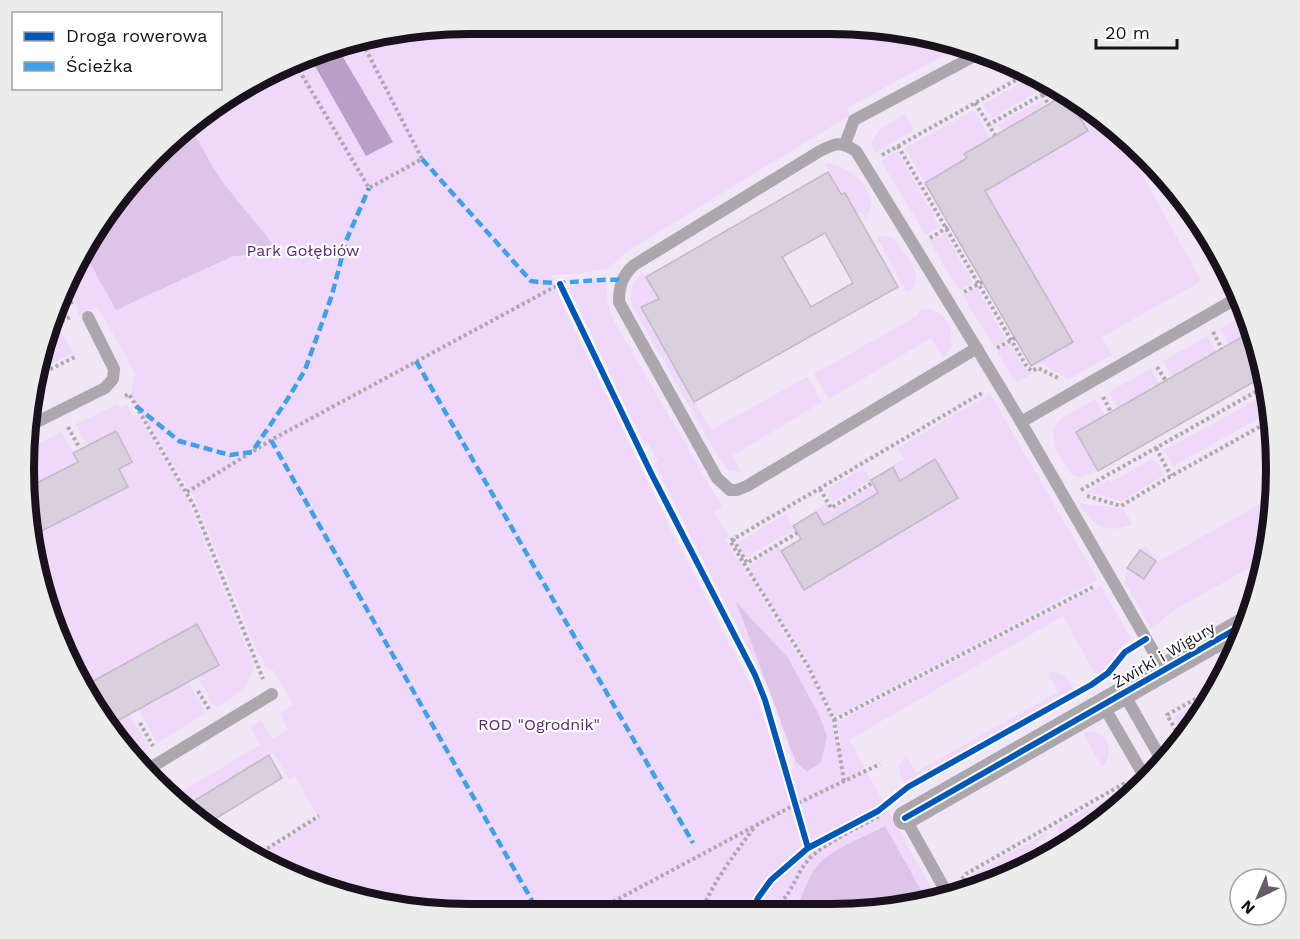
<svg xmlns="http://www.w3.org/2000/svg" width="1300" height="939" viewBox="0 0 1300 939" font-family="'Work Sans',sans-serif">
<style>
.green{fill:#efd8f9}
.forest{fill:#dec4e9}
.water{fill:#bb9ec7}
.building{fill:#d8d0dc;stroke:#c2b9c6;stroke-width:1.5;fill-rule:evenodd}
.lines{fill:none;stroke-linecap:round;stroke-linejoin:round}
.path{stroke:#ada8af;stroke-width:4;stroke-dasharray:3 3;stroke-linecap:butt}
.service{stroke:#aba7ad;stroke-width:12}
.minor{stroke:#aba7ad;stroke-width:24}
.quiet{stroke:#3da1ea;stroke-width:4.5;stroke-dasharray:9 4.5;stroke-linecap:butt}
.cycleway-casing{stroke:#fff;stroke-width:10}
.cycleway{stroke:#0057b8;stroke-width:6}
.labels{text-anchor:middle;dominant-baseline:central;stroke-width:4.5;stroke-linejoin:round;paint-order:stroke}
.park-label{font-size:16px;fill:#5b2c6d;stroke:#fff}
.street-label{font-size:16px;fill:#19121c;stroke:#fff}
.rim{fill:none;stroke:#19121c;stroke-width:8}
</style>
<rect width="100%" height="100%" fill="#f1e6f6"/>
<g class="green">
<path d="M470 24H831L945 39 961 46 847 108 850 115 626 252 609 268 576 274 551 275 557 293 671 530 756 696 782 775 795 768 771 693 654 464 658 461 648 443 644 445 569 288 578 284 606 281 607 300 614 321 722 507 714 513 728 536 725 539 812 678 832 719 837 746 841 744 837 722 1101 586 1131 639 1119 650 1109 667 1096 675 1063 616 849 740 937 898 889 911 440 914 357 900 349 884 334 891 329 888 327 889 255 859 319 818 295 776 289 779 273 753 181 809 156 783 165 778 176 795 261 744 250 727 261 720 272 739 288 730 280 714 293 704 273 670 266 668 251 636 194 497 136 406 131 393 135 374 132 367 97 306 79 316 68 278 70 273 135 176 222 99 354 39Z"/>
<path d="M1030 78 1037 92 992 118 983 104Z"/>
<path d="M1066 94 1078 99 1143 160 1136 164 1200 279 1198 283 1102 337 1112 355 1068 379 1039 362 1073 342 985 191 1088 131Z"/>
<path d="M1041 100 1044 106 1002 131 998 124Z"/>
<path d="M974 110 990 138 964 153 967 158 925 183 905 148Z"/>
<path d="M905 114 914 130 875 153 871 142 880 129Z"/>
<path d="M897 151 940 227 926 235 881 161Z"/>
<path d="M829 163C854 168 881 193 866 219L862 212 857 215 845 193 841 194 825 164Z"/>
<path d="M945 233 973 283 959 290 930 242Z"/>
<path d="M882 236 893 238 896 241C906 256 927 277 909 292L905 290 877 237Z"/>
<path d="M643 272 659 299 641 308 711 430 807 377 822 402 732 456 741 472 728 470 720 460 636 313C628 297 630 284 643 272Z"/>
<path d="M977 288 1006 340 994 346 963 296Z"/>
<path d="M924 309C948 309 962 339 943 358L931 338 829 399 814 374 917 316 919 311Z"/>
<path d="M1246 314 1252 331 1229 345 1220 329Z"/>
<path d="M59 327 73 353 40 370 38 367 50 332Z"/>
<path d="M1208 336 1216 352 1172 377 1163 361Z"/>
<path d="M1010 344 1024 368 1032 374 1036 372 1018 382 1012 377 997 351Z"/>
<path d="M1152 368 1159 384 1118 408 1109 392Z"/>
<path d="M990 394 1098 580 835 717 806 657 747 567 779 546 804 589 958 498 935 459 901 480 892 466 904 459 898 448Z"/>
<path d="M1260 398 1269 413 1173 466 1164 450Z"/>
<path d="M1095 399 1105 415 1076 432 1098 471 1080 477 1072 475 1054 446 1053 427 1064 417Z"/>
<path d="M118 404 120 408 127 405 133 416 137 414 186 496 253 663C253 687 234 696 215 708L198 677 219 665 197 625 84 686 58 640 30 537 128 487 119 469 132 462 116 431 87 446 76 424Z"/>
<path d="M62 432 78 462 36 483 30 471V448Z"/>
<path d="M1150 460 1157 462 1165 475 1121 501 1087 492 1108 480 1110 483Z"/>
<path d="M863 468 871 480 832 502 826 490Z"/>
<path d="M874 485 878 493 824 525 815 511 826 504 831 511Z"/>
<path d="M1273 497 1272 527 1265 559 1176 609 1151 629 1125 581 1127 568 1144 579 1155 561 1140 550 1145 545 1157 562Z"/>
<path d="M1079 503 1124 509 1132 524C1106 535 1093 526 1079 503Z"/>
<path d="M786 514 795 529 747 557 738 542Z"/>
<path d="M1052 671 1065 676 1075 689 904 784C898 774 897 764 906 755L916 772 1058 692 1049 674Z"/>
<path d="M188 682 206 713 157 743 138 709Z"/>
<path d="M1216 692 1186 735 1184 736 1173 717Z"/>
<path d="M129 714 149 748 132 758 116 741 108 726Z"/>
<path d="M1087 731C1107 731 1116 752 1102 767L1083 733Z"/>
<path d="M1126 788 1134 792 1124 802 1122 799 1060 834 1056 827Z"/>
<path d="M1046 833 1048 837 1037 843 1038 846 976 881 978 887 966 890 964 882 970 876Z"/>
</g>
<g class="forest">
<path d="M190 127 220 179 280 253 233 256 116 310 84 252 135 176Z"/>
<path d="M736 602 788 658 819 715 827 736 821 762 807 772 796 762Z"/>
<path d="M885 826 927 901 889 911 793 912C804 898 806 878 817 866 831 849 865 837 885 826Z"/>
</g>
<path class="water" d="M337 47 393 142 366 156 311 59Z"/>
<g class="building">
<path d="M1066 94 1088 131 985 191 1073 342 1031 366 925 183 967 158 964 154Z"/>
<path d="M828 172 841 194 845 193 898 287 694 402 641 307 659 299 646 277ZM825 233 853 283 811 307 782 257Z"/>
<path d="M1252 331 1261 354 1264 376 1098 471 1076 432Z"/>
<path d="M116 431 132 462 119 469 128 487 30 537 28 527 29 487 78 462 73 453Z"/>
<path d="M935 459 958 498 804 590 781 551 801 539 793 526 816 512 824 525 878 493 871 480 893 467 900 481Z"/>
<path d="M1140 550 1156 561 1144 579 1127 568Z"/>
<path d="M197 624 219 665 108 726 84 686Z"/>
<path d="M269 755 282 778 205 825 181 809Z"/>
</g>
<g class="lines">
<g class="path">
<path d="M296 65 369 188 422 159 360 38"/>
<path d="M1034 79 1048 104"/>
<path d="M975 103 995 135"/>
<path d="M988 125 1054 88"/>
<path d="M898 146 1027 367 1032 371 1038 368 1058 378"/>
<path d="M882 155 1025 75"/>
<path d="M930 238 950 226"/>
<path d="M66 284 72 306"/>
<path d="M964 292 982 282"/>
<path d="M51 327 70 317"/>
<path d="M1213 332 1222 349"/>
<path d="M997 348 1015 338"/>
<path d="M1157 367 1166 381"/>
<path d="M34 377 75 357"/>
<path d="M1262 389 1269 401"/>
<path d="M125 396 129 394 194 506 263 679"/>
<path d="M1103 397 1111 412"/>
<path d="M68 427 79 447"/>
<path d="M1156 448 1171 476"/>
<path d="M820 489 831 508 872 483"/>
<path d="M1081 490 1266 386"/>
<path d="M187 492 271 440 560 284"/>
<path d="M1087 496 1121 506 1171 476 1272 420"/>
<path d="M733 539 747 563 797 533"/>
<path d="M198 691 210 711"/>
<path d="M834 720 1095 586"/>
<path d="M140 723 153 746"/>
<path d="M1182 741 1167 715 1220 685"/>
<path d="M844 781 834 720 808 666 730 541 982 393"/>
<path d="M252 858 319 816"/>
<path d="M962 879 966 874 1123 784H1126"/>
<path d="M701 912C714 880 735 854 755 826"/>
<path d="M764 912C795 900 792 875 812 856 829 841 861 826 881 815"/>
<path d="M592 913 796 804 880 764"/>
</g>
<g class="service">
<path d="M845 144 854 120 978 54"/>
<path d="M977 348 747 486 737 490H730L717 478 619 302C619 286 622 276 634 265L820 151C836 143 840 141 856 151 911 241 967 331 1021 422L1164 670"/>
<path d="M1021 422 1239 297"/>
<path d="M31 425 105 388 113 379 114 369 88 317"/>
<path d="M1124 694 1164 764"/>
<path d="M1103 705 1147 781"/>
<path d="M145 771 272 694"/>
<path d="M905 818 948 895"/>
</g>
<path class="minor" d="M905 818 1248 622"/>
<g class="quiet">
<path d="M422 159 531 281C564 286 590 278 622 280"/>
<path d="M416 361 693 843"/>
<path d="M136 406 179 441 230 455 252 452 287 400 305 370 332 295 346 241 369 188"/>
<path d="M271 440 539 913"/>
</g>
<defs>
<g id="cycleway">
<path d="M560 284 651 473 755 675 765 700 808 848"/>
<path d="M905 818 1248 622"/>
<path d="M751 912 758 898 771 880 808 848 878 811 908 787 1091 685 1108 673 1125 652 1146 639"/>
</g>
</defs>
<use href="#cycleway" class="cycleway-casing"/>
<use href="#cycleway" class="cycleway"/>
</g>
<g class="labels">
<g class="park-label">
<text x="303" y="250">Park Gołębiów</text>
<text x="539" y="724">ROD "Ogrodnik"</text>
</g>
<g class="street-label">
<text transform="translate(1164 655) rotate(-30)">Żwirki i Wigury</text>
</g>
</g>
<path d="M0 0H1300V939H0ZM469 34H831A435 435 0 0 1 1266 469V469A435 435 0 0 1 831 904H469A435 435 0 0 1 34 469V469A435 435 0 0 1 469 34Z" fill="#edeced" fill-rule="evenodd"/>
<path class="rim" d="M469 34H831A435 435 0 0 1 1266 469V469A435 435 0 0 1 831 904H469A435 435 0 0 1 34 469V469A435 435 0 0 1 469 34Z"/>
<rect x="12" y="12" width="210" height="78" fill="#ffffff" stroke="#a3a0a4" stroke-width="1.5"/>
<rect x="24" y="32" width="30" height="9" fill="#0057b8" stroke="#a3a0a4" stroke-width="1.5"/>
<text x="66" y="42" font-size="18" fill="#19121c">Droga rowerowa</text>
<rect x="24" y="62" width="30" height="9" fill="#3da1ea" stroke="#a3a0a4" stroke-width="1.5"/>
<text x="66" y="72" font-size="18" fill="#19121c">Ścieżka</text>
<g transform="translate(1258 897) rotate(224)"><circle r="28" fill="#ffffff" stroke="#a3a0a4" stroke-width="1.5"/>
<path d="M0-4.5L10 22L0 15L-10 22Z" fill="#655c68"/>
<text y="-9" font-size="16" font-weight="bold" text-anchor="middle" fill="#19121c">N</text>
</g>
<path d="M1096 39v9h81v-9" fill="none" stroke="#19121c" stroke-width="3"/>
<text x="1105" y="39" font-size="18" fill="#19121c" stroke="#ffffff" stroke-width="4.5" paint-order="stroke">20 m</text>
</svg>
